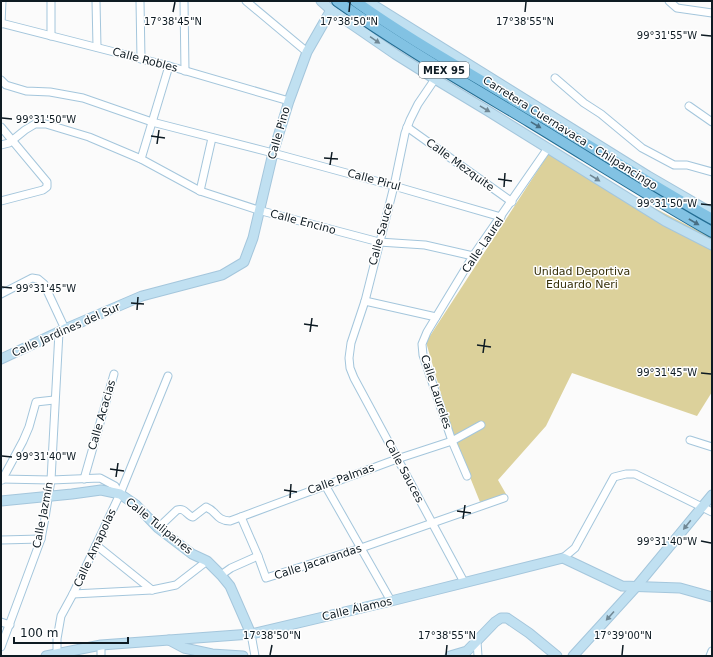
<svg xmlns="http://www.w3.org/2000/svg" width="713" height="657" viewBox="0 0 713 657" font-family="'DejaVu Sans',sans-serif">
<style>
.green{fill:#dcd19b}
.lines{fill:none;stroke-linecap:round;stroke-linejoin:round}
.street-casing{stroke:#a4c6dc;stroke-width:9}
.secondary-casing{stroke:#a4c6dc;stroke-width:11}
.primary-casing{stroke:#236d93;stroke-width:12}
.street{stroke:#fff;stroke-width:7}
.secondary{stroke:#c0e0f1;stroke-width:9}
.primary{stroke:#82c2e3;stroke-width:10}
.oneway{fill:#708794}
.oneway2{fill:#486e83}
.ticks{fill:none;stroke:#0e1b23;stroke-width:1.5}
.labels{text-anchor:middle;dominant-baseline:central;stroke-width:3;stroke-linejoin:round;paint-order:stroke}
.shield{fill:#fff;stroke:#565f65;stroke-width:1}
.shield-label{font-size:10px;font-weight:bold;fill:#0e1b23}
.street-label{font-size:11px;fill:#0e1b23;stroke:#fff}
.park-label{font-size:11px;fill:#362f09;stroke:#fff}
.ticks-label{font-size:10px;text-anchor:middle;fill:#0e1b23;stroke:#fff;stroke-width:3;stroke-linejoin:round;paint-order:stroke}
</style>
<rect width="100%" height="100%" fill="#fbfbfb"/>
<path class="green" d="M549 153 712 238V392L697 416 572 373 546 426 498 480 506 494 480 502 453 435 426 342Z"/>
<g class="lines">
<defs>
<g id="street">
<path d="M96 1 97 47"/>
<path d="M140 1 141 59"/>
<path d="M184 1 185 71"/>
<path d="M246 1 307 52"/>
<path d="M669 1 677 8 712 13"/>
<path d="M1 23 169 66 289 101"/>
<path d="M1 24 2 1"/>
<path d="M51 36V1"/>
<path d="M555 78 584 103 601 114 642 148 674 165H687L712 172"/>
<path d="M435 79 418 104 410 120 405 133 394 186 365 301 351 343 349 358 350 368 354 378 464 582"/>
<path d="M1 80 6 85 26 91 50 92 83 98 152 122 273 153 394 186 501 217"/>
<path d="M689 106 712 122"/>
<path d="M1 127 47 182V187L43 190 1 201"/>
<path d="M407 127 512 202"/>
<path d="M1 145 9 143 25 130 35 124H46L89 137 141 159 200 191 258 210 379 242 425 245 473 256"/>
<path d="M141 159 169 66"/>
<path d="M200 191 212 138"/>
<path d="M1 294 32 278 38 279 44 284 65 329"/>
<path d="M365 301 436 317"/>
<path d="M690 440 712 447"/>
<path d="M467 476 452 441 423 355 422 344 427 332 473 256 548 148"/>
<path d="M1 479 51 480 100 478 115 486 120 494"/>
<path d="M84 479 114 374"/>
<path d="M2 480 23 441 29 427 36 402 54 400"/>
<path d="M325 485 391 601"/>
<path d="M241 517 258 556 266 578 361 548 504 498"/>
<path d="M158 528 177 510C185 507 187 516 193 517L206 507C218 512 215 520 230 521L397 459 452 441 481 425"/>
<path d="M1 540 41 539"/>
<path d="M96 545 152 590"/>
<path d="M563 558 575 548 614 477 626 474H635L712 512"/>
<path d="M221 575 231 568 258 556"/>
<path d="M73 594 152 590 176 585 207 561"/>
<path d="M1 622 10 625"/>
<path d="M251 634 255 656"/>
<path d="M477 642 478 656"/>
<path d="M101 645V656"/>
<path d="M1 647 41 539 45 518 51 480 59 332"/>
<path d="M57 654V639L61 616 73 594 120 494 168 376"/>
<path d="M710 656 712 651"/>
</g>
<g id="secondary">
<path d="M321 1 331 10 395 54 435 79 488 111 665 221 712 245"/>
<path d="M367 1 648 176 712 213"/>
<path d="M1 359 65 329 142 296 222 275 244 262 253 238 273 153 289 101 307 52 331 10"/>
<path d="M1 501 72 494 101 490 120 494 136 505 158 528 192 554 207 561 221 575 230 586 251 634"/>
<path d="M169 640 184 648 212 654 243 656"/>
<path d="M46 656 101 645 251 634 391 601 563 558 622 586 680 588 712 597"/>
<path d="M450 656 467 651 495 622 501 618H507L529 633 557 656"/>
<path d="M573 656 636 587 712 495"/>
</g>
<g id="primary">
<path d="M337 1C399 45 465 83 530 122 591 159 650 197 712 232"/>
<path d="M355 1C408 39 466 71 522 105 586 143 648 183 712 219"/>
</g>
</defs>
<use href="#street" class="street-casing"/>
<use href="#secondary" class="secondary-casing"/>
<use href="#primary" class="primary-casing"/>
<use href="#street" class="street"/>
<use href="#secondary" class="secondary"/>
<use href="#primary" class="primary"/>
</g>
<defs><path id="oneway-solid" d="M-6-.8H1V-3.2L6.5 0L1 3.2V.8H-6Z"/></defs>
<g class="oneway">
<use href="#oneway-solid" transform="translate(375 40) rotate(34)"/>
<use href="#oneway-solid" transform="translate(485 109) rotate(31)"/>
<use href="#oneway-solid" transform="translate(595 178) rotate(32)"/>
<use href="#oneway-solid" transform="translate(687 525) rotate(129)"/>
<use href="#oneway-solid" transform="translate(610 616) rotate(132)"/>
</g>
<g class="oneway2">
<use href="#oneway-solid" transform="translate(536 125) rotate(31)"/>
<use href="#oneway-solid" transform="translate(694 222) rotate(30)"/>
</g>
<path class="ticks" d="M173 12 175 2M349 12 350 2M525 12 526 2M701 35 711 36M2 118 12 119M151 136 165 138M157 144 159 130M324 158 338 159M330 165 332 152M498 179 512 181M504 187 505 173M701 204 711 205M2 287 12 288M131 303 144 304M137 310 138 297M304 324 318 326M310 332 312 318M477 345 491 347M483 353 485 339M701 373 711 374M2 456 12 457M110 469 124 471M116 477 118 463M284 490 297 492M290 498 291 484M457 511 471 513M463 519 465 505M701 541 711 543M270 655 272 645M446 655 447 645M622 655 623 645"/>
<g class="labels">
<rect class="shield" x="419" y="62" width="50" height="16" rx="3"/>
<g class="shield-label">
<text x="444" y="70">MEX 95</text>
</g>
<g class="street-label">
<text transform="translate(145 60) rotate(15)">Calle Robles</text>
<text transform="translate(279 133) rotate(-74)">Calle Pino</text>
<text transform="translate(570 133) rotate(32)">Carretera Cuernavaca - Chilpancingo</text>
<text transform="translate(460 165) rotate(36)">Calle Mezquite</text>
<text transform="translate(374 180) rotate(15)">Calle Pirul</text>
<text transform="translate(303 222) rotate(15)">Calle Encino</text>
<text transform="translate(381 234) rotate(-75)">Calle Sauce</text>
<text transform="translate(483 245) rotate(-56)">Calle Laurel</text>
<text transform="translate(66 330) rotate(-24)">Calle Jardines del Sur</text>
<text transform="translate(436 392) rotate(72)">Calle Laureles</text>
<text transform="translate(102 415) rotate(-74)">Calle Acacias</text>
<text transform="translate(404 471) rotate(62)">Calle Sauces</text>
<text transform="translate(341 479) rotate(-20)">Calle Palmas</text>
<text transform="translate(43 515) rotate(-79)">Calle Jazmín</text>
<text transform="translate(159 526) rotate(39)">Calle Tulipanes</text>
<text transform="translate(95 548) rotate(-65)">Calle Amapolas</text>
<text transform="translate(318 562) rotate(-18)">Calle Jacarandas</text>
<text transform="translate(357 609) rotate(-13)">Calle Álamos</text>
</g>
<g class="park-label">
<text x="582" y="271">Unidad Deportiva<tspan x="582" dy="13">Eduardo Neri</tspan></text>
</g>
</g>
<g class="ticks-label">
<text x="173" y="25">17°38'45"N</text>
<text x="349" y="25">17°38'50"N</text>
<text x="525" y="25">17°38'55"N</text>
<text x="667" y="39">99°31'55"W</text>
<text x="46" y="123">99°31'50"W</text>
<text x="667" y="207">99°31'50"W</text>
<text x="46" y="292">99°31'45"W</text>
<text x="667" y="376">99°31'45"W</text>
<text x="46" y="460">99°31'40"W</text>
<text x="667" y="545">99°31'40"W</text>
<text x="272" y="639">17°38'50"N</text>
<text x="447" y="639">17°38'55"N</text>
<text x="623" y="639">17°39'00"N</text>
</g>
<rect width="713" height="657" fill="none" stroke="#0e1b23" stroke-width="4"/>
<path d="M14 637v6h114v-6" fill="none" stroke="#0e1b23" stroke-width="2"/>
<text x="20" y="637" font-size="12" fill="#0e1b23" stroke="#ffffff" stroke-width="3" paint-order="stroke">100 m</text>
</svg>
